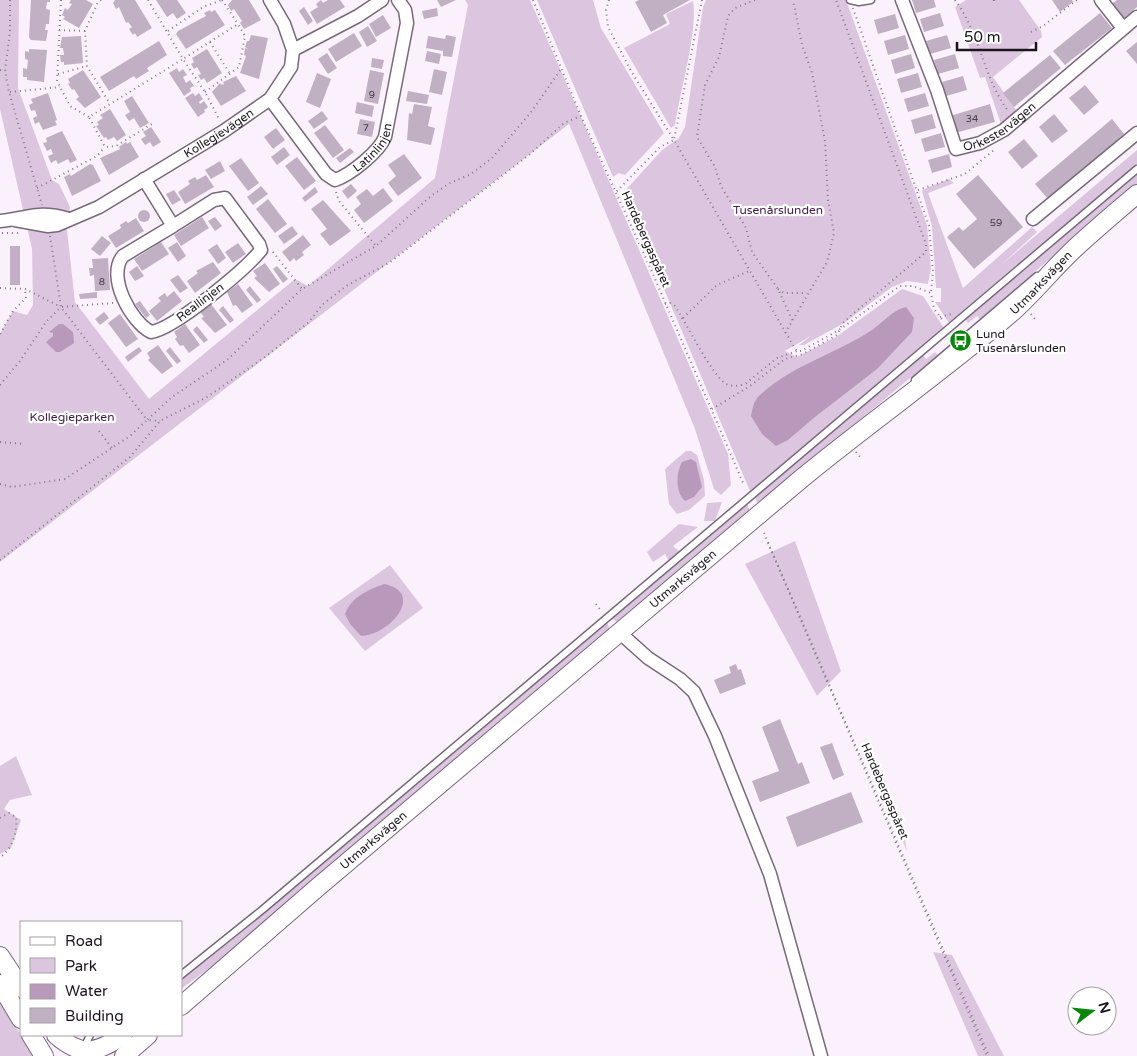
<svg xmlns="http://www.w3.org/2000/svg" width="1137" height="1056" viewBox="0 0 1137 1056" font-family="'Varela Round',sans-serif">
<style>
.green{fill:#dcc6df}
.water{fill:#b899bb}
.building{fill:#c1b0c3}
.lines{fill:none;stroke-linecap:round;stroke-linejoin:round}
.service-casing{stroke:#78697a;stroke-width:9}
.minor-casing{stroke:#78697a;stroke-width:15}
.secondary-casing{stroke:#78697a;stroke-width:20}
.path{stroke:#837c85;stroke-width:2;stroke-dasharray:1 4;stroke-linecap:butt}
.service{stroke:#fff;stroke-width:6}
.minor{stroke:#fff;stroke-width:12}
.secondary{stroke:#fff;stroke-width:18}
.labels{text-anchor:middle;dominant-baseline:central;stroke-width:4.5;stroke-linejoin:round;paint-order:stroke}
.number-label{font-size:10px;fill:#443c46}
.street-label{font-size:12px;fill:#1b151c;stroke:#fff}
.park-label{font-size:12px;fill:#441c49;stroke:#fff}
.poi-label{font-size:12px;fill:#1b151c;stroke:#fff;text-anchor:start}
</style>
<rect width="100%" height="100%" fill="#fbf1fd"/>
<g class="green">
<path d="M0 0H19L18 88 52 180 59 184 70 207 67 230 75 302 149 399 295 279 308 286 435 178 468 5 465 0H530L728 454 731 485 721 495 714 489 695 429 569 124 0 562V334L13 311 27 315 33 305 32 249 0 109Z"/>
<path d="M537 0H593L601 28 664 133 625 175 619 173 613 177Z"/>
<path d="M706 0H846L927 225 931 268 928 284 907 281 892 287 844 323 804 345H799L811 336 762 364 785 351 797 357 836 337 902 289 923 296 944 328 750 491 623 193 662 150 679 138 685 127 703 7Z"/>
<path d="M966 0H1019L1041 31 1042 37 993 77 1017 111 1002 127 985 77 980 78 955 7Z"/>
<path d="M693 1C698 31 680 91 675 125L671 128 624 48 670 24 666 14Z"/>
<path d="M1137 150V164L949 323 935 302H941V288H936L932 226 922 191 924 189 949 179 954 183 928 193 963 288 1032 227 1037 232 1001 265Z"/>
<path d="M1137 174V184L980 319 977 316 968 323 965 319Z"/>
<path d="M935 352 938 355 758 504 755 497 923 355 926 359Z"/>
<path d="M686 451H691L697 455 704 480 705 496 689 510 677 514 669 504 665 469Z"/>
<path d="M722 502 715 521H704L707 503Z"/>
<path d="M747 504 750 511 618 623 612 618Z"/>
<path d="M679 524 698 527 673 546 680 552 669 561 665 554 653 562 647 552Z"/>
<path d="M795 541 841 671 817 696 745 564Z"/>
<path d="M390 565 423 608 365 651 329 608Z"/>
<path d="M607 622 610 630 223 958 181 989V979L219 950Z"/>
<path d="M16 756 32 795 10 800 4 809 21 820 11 848 0 854V766Z"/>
<path d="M886 802 902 823 907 851Z"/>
<path d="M933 952 952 955 1004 1056H978Z"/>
<path d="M0 1000 33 1056H0Z"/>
</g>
<g class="water">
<path d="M906 307 914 318 912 332 877 369 815 417 788 440 776 446 762 434 751 416C753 408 753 401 760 395 792 365 836 354 872 330 882 323 894 309 906 307Z"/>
<path d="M59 324H63L73 332 74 343 60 352H56L46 342 53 336V333L49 332Z"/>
<path d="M691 459 696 462 702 487 694 497 685 501C675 492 676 473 682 462Z"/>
<path d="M384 584C425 592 392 634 361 636L350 624 345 614C351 597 368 590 384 584Z"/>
</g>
<g class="building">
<path d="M31 0H50V2H47L46 9 50 10 49 24H46L45 30H48L46 41 31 40 29 37Z"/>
<path d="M71 0H86L93 4 79 28 63 19 65 17 62 15 65 8 68 10 72 4 69 3Z"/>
<path d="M115 0H135L152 28 137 37 135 33 133 35 129 29 132 27 128 22 126 23 119 7 116 9 113 3Z"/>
<path d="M156 0H177L186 13 177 19 173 13 167 17Z"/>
<path d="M232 0H249L261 20 244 29 240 23 242 21 234 9 231 11 228 5Z"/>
<path d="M321 0 323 3 328 0H340L345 7 317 24 310 12 318 7 316 4Z"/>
<path d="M437 0H456L441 7Z"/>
<path d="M639 0H690L663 15 667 23 651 32 635 2Z"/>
<path d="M912 0H934L936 7 916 13Z"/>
<path d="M1052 0H1072L1073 2 1060 12Z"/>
<path d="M1117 0H1137V7L1122 20 1110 5Z"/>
<path d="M304 7 313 21 308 25 299 11Z"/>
<path d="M437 8 438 16 424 19 422 11Z"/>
<path d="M210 10 211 12 215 10 225 25 186 49 176 34 178 31 206 16 204 13Z"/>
<path d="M940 13 944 26 924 32 920 19Z"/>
<path d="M1100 13 1112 28 1065 65 1053 51Z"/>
<path d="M895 14 899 28 878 34 874 20Z"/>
<path d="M383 15 391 28 376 37 369 24Z"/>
<path d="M368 26 377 41 367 47 359 32Z"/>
<path d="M354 33 362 46 336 62 328 49Z"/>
<path d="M251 35 268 38 259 79 240 73 246 56 244 55 245 48 248 49 245 47 247 41H249Z"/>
<path d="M446 35 456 37 452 57 443 56V51L426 48 428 36 445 39Z"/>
<path d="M905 35 909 49 888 55 884 41Z"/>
<path d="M947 35 951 48 930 54 926 41Z"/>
<path d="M81 36 83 63 64 65V62H61L60 55H64L63 48H60L62 37Z"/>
<path d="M159 41 167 55 147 68 149 71 136 79 134 76 109 91 100 77Z"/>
<path d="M1137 42V64L1126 51Z"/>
<path d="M29 49 47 50 44 82 27 80V77H23V68L27 69 28 60 25 59V51L29 52Z"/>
<path d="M207 49 222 73 207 83 204 78 201 80 198 75 201 74 197 67 194 69 191 64 194 62 192 58Z"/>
<path d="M427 51 441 54 439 64 425 61Z"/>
<path d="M327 53 337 68 328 74 318 59Z"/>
<path d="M911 54 915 68 895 74 891 60Z"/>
<path d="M955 54 959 68 938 74 934 60Z"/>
<path d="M1050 55 1061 68 1014 107 1003 93Z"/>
<path d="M372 58 384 60 382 69 371 67Z"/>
<path d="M177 68 179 72 183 69 187 75 183 77 186 83 190 80 194 86 190 88 191 91 184 96 169 73Z"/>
<path d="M434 69 447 72 442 95 429 92Z"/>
<path d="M83 70 101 97 85 108 76 99 79 97 74 89 72 90 68 84 70 83 68 79Z"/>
<path d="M370 70 384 73 378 104 364 101Z"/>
<path d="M317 73 331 79 320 108 306 102Z"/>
<path d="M918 73 922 87 901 93 897 79Z"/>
<path d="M236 76 246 91 221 106 212 92 220 83 222 85 224 84 223 82Z"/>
<path d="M963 76 967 90 946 96 942 82Z"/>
<path d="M1085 85 1099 102 1084 115 1069 98Z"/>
<path d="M408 91 429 95 427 104 406 101Z"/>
<path d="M48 93 57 120 55 121 57 125 43 130 39 122 35 124 33 118 37 116 35 110 31 111 29 105 33 103 31 99Z"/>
<path d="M193 93 195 96 199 93 203 99 199 102 200 104 204 101 208 107 204 110 205 112 198 117 185 98Z"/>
<path d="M925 93 929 106 908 112 904 99Z"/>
<path d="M132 96 149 123 140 128 134 118 129 121 125 115 130 112 124 101Z"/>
<path d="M357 102 374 106 372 117 355 113Z"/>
<path d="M414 104 432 107 428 126 435 128 431 145 407 140 409 113 412 114Z"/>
<path d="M990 104 995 122 955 133 950 116Z"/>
<path d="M110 109 126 135 117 141 114 137 108 140 106 137 104 138 96 126 99 125 97 122 103 118 100 115Z"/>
<path d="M322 111 328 119 314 129 308 121Z"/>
<path d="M932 114 936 128 915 134 911 120Z"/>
<path d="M1054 114 1068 131 1052 143 1039 127Z"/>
<path d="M360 119 375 122 372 137 357 134Z"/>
<path d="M1112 119 1124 134 1048 199 1035 184Z"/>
<path d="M325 125 344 150 333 158 314 133Z"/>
<path d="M151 127 161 142 153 147 150 142 145 145 141 139 146 136 143 132Z"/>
<path d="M276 128 285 140 273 149 264 137Z"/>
<path d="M62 131 77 160 70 163 68 159 58 164 56 160 51 163 48 156 53 154 51 149 47 151 43 143 47 142 46 138Z"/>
<path d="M941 133 945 147 925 152 921 139Z"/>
<path d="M1024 139 1038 156 1022 169 1008 152Z"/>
<path d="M126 142 127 144 130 142 139 157 109 175 100 158 120 149 119 147Z"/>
<path d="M284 147 290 155 277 165 271 157Z"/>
<path d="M350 148 354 152 340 163 336 158Z"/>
<path d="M404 154 422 178 398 196 388 183 396 176 388 165Z"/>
<path d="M949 154 952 167 932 173 928 160Z"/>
<path d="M297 157 316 181 304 190 285 166Z"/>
<path d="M241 158 259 183 248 191 229 166Z"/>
<path d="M220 161 225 171 211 179 205 170Z"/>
<path d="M90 164 93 165 101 181 72 196 64 177 70 174 71 176Z"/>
<path d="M206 175 214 187 185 204 178 192 190 184 188 181 195 177 197 180Z"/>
<path d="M978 175 1023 227 974 269 947 237 959 227 963 231 977 219 956 194Z"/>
<path d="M351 184 357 191 348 199 342 191Z"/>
<path d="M261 186 268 194 253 205 247 197Z"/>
<path d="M315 187 318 192 305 202 302 198Z"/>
<path d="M383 188 393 201 364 223 354 210 361 204 356 197 367 189 373 196Z"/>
<path d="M174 190 181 200 172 205 166 194Z"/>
<path d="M268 199 287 224 275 233 256 209Z"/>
<path d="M323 200 351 231 330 246 320 234 327 229 311 209Z"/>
<circle cx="144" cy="216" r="6"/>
<path d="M202 217 209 228 181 246 174 235Z"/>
<path d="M215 217 222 226 215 231 208 221Z"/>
<path d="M136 218 144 231 116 248 108 236 121 228 120 225 126 221 128 223Z"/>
<path d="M292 226 298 234 284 244 278 236Z"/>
<path d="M303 235 311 245 302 252 304 255 296 261 294 258 290 262 282 252Z"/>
<path d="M102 236 111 243 100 256 91 249Z"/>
<path d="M161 242 169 254 142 271 134 259Z"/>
<path d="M177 242 186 256 178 262 168 248Z"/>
<path d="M238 243 246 254 233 263 225 252Z"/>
<path d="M217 244 226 258 218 264 208 250Z"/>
<rect x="10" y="246" width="10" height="39"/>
<path d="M108 258 110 290 95 291 94 275 90 276 89 268H93L92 259Z"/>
<path d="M213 262 221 273 195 293 187 281 198 273 196 271Z"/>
<path d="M265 263 280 284 269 292 254 278 257 276 253 271Z"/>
<path d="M137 266 144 276 135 281 129 272Z"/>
<path d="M277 266 288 279 283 283 273 269Z"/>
<path d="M178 275 188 288 180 293 170 280Z"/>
<path d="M238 284 253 305 242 313 236 305 233 306 227 292Z"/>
<path d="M250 286 261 300 257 303 246 290Z"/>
<path d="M174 291 182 301 157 321 149 311 161 301 158 298 165 293 167 297Z"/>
<path d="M97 292V298L80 299 79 294Z"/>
<path d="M140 301 150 315 146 318 135 304Z"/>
<path d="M211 304 227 325 215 333 201 318 204 317 200 312Z"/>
<path d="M223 306 234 320 230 323 219 310Z"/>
<path d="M104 312 109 318 100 325 95 319Z"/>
<path d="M120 314 138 339 126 347 108 323Z"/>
<path d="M185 324 200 345 189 353 183 345 180 346 175 339 177 337 174 332Z"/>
<path d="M197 326 208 340 204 343 193 330Z"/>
<path d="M158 345 173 366 162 374 148 360 150 358 147 353Z"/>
<path d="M139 347 142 351 128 362 125 357Z"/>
<path d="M170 347 181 361 177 364 166 351Z"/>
<path d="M736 664 738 670 741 669 746 684 720 694 714 680 731 673 729 667Z"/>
<path d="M780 719 798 764 802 762 810 783 760 802 752 781 779 771 762 727Z"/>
<path d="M832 743 844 775 833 780 820 747Z"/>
<path d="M851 792 863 822 797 847 786 817Z"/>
</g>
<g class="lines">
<defs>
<g id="service">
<path d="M850 0 859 2 871 0"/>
<path d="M915 380 1037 276"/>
<path d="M181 975 262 910 1137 169"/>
<path d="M84 1048 90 1035"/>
</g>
<g id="minor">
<path id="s1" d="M902 0 937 90 956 149 980 143 1004 130 1137 17"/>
<path d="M1101 0 1123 28"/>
<path d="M293 50 358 16 382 0"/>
<path id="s2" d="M270 99 326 174 335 180C350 175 379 152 385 137L407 23 405 10 398 0"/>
<path d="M144 179 173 226 214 200 225 198 259 244 261 250C245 270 174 329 151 332 131 322 106 276 123 256L173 226"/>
<path d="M1033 219 1137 133"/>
<path id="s3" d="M15 220 48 226 57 225 99 207 224 131 270 99 291 67 293 50 284 24 270 0"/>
<path d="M0 221C29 218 38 210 69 219"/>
<path d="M619 632 648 658 680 679 694 692 715 736 770 874 821 1056"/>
</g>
<g id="secondary">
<path d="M0 956 21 988"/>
<path d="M0 984 21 1019"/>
<path id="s4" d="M181 1006 318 887 801 479C869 423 942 372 1010 314 1032 295 1050 272 1071 252 1092 232 1115 213 1137 194"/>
<path d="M31 1035 44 1056"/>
<path d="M56 1035C80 1056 95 1055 123 1035"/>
<path d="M124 1056 148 1035"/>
</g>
</defs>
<use href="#service" class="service-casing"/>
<use href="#minor" class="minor-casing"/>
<use href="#secondary" class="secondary-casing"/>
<g class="path">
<path d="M10 0V31L5 71 9 92 42 205"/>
<path d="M61 0 57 81 70 106 89 117"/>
<path d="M101 0 98 2 85 31 87 66 110 104"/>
<path d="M148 0 183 59 89 117 105 147 116 146 155 122"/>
<path d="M222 0 238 24"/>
<path d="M533 0 581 116 649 265 744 485"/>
<path d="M609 0 606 10 608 27 631 71 674 140 660 147 616 192"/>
<path d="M702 0 674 140 794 347 797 351H801L839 330 900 286H913L931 293 934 309 944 322"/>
<path d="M755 0 735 8 728 16 719 57 705 85 697 137 715 167 721 186 746 228 752 252 778 289 793 322"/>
<path d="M955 0C981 35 983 78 1009 112"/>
<path d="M994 0V2"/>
<path d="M853 8 929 226 933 271 931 293"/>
<path d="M59 30 85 31"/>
<path d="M168 31 203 7 222 0"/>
<path d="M1031 32 1043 26 1077 0"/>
<path d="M977 38 985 32"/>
<path d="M210 42 230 74"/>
<path d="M0 70 5 71"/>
<path d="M58 74 87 66"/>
<path d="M10 92 60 87"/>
<path d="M205 92 239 67 245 36 238 24 183 59 205 92 220 121"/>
<path d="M37 188 97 156 105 147"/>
<path d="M918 190 965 174 994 150"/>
<path d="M336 192 339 201 376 246"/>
<path d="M2 233H18"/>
<path d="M50 236 61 307"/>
<path d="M273 252 302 289"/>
<path d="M0 288 25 289 61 307"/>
<path d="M778 289 784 293H807"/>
<path d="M113 303 61 307 147 420 172 397 227 360 302 289 376 246 431 196 450 183 471 174 492 158 532 111 561 69"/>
<path d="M665 304 670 303 675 306C685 321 713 377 726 384 733 387 738 386 745 384L777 358 797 351"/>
<path d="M1031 314 1036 320"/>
<path d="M940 317 952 314"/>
<path d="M683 318 717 285 749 271"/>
<path d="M785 333 827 262 834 233 828 200 825 141 812 73 802 45 793 0"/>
<path d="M0 334 13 311 26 298 25 289"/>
<path d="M0 385 20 361 46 322 61 307"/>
<path d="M712 409 750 386 785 359 803 354 837 335 843 323 854 313 926 252V244L836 0"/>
<path d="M99 431 112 448"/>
<path d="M0 442 24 444"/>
<path d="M856 452 860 457"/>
<path d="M0 484 12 487 65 479 130 436 147 420 160 421"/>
<path d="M764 533 989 1056"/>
<path d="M768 543 987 1056"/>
<path d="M0 560 130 457 160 421 207 397 265 357 309 322 322 305 346 286 389 263 529 155 564 123 581 116"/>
<path d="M596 604 602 612"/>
<path d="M0 818 9 813 16 817C18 831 12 850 0 857"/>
</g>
<use href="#service" class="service"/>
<use href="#minor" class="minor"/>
<use href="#secondary" class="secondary"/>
</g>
<defs>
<symbol id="bus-disc" viewBox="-11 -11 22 22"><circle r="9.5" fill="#048609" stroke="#fff"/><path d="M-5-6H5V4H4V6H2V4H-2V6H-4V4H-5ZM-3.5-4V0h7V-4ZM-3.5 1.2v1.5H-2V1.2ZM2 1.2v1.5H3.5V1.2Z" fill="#fff"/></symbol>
</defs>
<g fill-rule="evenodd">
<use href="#bus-disc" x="948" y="328" width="25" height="25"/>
</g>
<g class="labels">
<g class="number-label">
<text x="372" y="95">9</text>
<text x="972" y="119">34</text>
<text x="366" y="128">7</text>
<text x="996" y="223">59</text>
<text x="102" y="282">8</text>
</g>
<g class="street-label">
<text stroke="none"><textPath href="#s1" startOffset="208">Orkestervägen</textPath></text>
<text stroke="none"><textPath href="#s3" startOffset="229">Kollegievägen</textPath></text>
<text stroke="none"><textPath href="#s2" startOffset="156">Latinlinjen</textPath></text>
<text transform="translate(646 239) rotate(66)">Hardebergaspåret</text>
<text stroke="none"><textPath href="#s4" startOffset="1124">Utmarksvägen</textPath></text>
<text transform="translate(200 302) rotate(-37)">Reallinjen</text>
<text stroke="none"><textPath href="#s4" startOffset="659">Utmarksvägen</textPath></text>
<text transform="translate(885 791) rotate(67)">Hardebergaspåret</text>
<text stroke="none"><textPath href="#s4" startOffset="254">Utmarksvägen</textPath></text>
</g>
<g class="park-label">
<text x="778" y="210">Tusenårslunden</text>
<text x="72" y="417">Kollegieparken</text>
</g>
<g class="poi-label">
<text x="976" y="334">Lund<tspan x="976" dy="14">Tusenårslunden</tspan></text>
</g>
</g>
<rect x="20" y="921" width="162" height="115" fill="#ffffff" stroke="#a4a1a4"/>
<rect x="30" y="937" width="25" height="8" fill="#ffffff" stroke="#a4a1a4"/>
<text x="65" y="946" font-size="15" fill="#1b151c">Road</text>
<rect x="30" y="958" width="25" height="15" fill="#dcc6df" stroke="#a4a1a4"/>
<text x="65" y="971" font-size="15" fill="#1b151c">Park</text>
<rect x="30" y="984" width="25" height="15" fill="#b899bb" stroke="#a4a1a4"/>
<text x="65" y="996" font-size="15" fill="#1b151c">Water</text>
<rect x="30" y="1008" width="25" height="15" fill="#c1b0c3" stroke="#a4a1a4"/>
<text x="65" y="1021" font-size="15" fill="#1b151c">Building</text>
<g transform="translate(1092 1011) rotate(74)"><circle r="24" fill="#ffffff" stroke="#a4a1a4"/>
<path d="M0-4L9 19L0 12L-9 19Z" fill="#048609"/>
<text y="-8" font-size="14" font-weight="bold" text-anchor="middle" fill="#1b151c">N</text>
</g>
<path d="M957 42v8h79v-8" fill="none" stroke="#1b151c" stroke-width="2.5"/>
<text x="964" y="42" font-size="15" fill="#1b151c" stroke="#ffffff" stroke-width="4" paint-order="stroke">50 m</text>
</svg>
